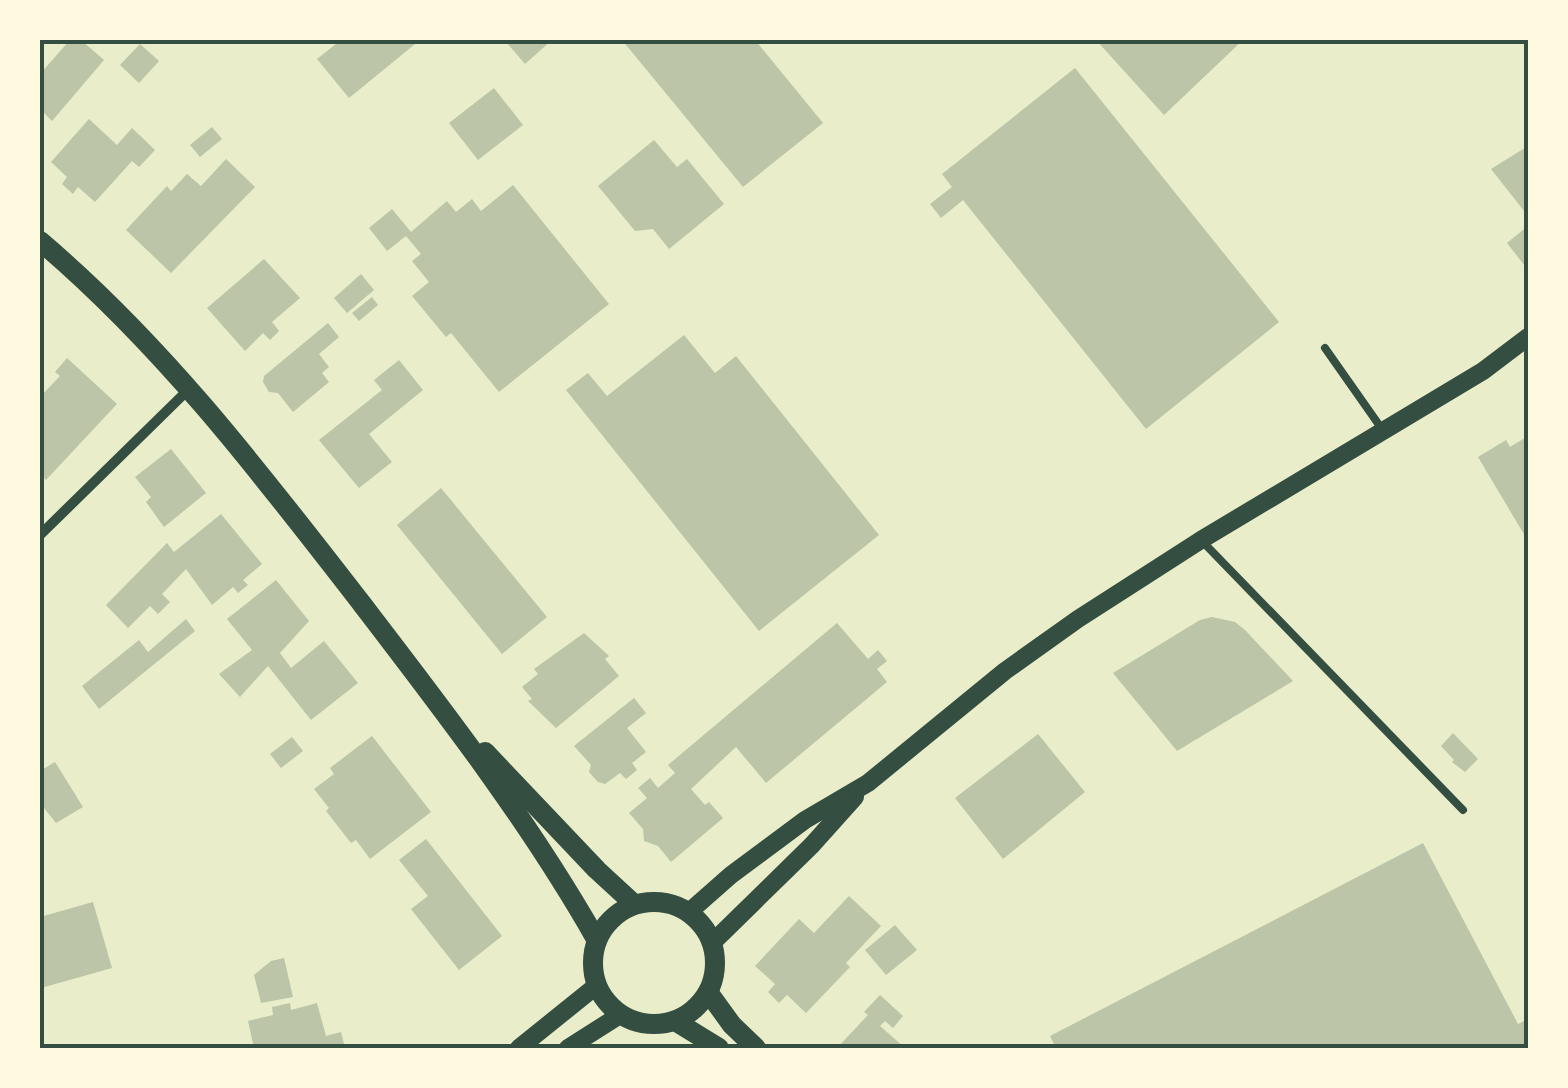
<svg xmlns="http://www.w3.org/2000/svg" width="1568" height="1088" viewBox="0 0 1568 1088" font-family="Poppins,sans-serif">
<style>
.building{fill:#bcc5a7}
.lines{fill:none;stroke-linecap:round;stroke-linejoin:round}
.service{stroke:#344e41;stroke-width:8}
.minor{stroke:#344e41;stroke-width:10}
.tertiary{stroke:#344e41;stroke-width:18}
.secondary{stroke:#344e41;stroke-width:20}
.neatline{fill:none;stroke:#344e41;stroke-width:4}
</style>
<rect width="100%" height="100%" fill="#e9edc9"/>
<g class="building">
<path d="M70 40H81L104 60 52 121 43 112 40 115V74Z"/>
<path d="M341 40H420L349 98 317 59Z"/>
<path d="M508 40H552L525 64 506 42Z"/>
<path d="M622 40H755L823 123 743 187Z"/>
<path d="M1096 40H1191L1196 44 1201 40H1243L1164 115Z"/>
<path d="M140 44 159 61 139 83 120 65Z"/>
<path d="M1075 68 1279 322 1146 429 963 200 941 218 930 204 952 187 942 174Z"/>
<path d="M494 88 523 125 478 160 449 123Z"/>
<path d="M89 119 117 145 132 128 155 150 139 167 132 161 95 202 78 187 73 194 62 184 67 177 51 162Z"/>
<path d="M212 127 222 139 200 157 190 145Z"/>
<path d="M654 140 677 167 687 159 724 204 669 249 653 229 635 231 598 186Z"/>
<path d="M1528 146V216L1491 169Z"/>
<path d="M226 159 255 187 171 273 126 230 167 186 171 191 187 174 201 186Z"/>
<path d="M513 185 609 304 499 392 451 333 446 337 412 296 429 282 412 261 421 254 406 236 387 251 369 228 392 209 411 232 447 201 456 212 472 199 481 211Z"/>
<path d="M1528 226V270L1507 243Z"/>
<path d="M264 259 300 298 272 322 279 331 270 340 263 333 245 351 207 308Z"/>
<path d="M361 274 374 290 347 313 334 298Z"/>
<path d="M372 297 378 305 359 321 352 313Z"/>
<path d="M328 323 339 337 319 354 329 367 322 373 329 382 293 412 278 393 269 392 263 382 264 376Z"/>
<path d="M684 335 715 373 736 356 879 535 759 631 566 390 588 373 607 396Z"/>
<path d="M67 358 117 404 46 480 40 474V397L60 376 55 372Z"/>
<path d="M399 360 423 390 369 434 392 462 359 488 319 440 382 390 374 380Z"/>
<path d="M1528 436V541L1478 457 1506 440 1510 447Z"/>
<path d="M171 449 206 493 164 527 146 502 151 497 135 477Z"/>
<path d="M441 488 547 617 502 654 397 525Z"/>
<path d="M221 514 262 564 243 580 248 585 238 593 233 587 212 605 186 569 162 594 170 602 158 614 150 606 128 628 106 605 167 543 174 552Z"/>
<path d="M276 580 309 621 280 653 291 668 324 641 358 683 311 720 268 666 240 697 219 674 252 650 227 619Z"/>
<path d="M1212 617 1235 622 1245 630 1293 681 1177 751 1113 673 1200 620Z"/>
<path d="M186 619 195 631 99 709 82 686 139 640 148 652Z"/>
<path d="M837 623 868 659 878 650 887 661 877 669 887 682 766 783 736 747 691 789 705 805 709 802 723 818 671 862 658 846 644 841 643 829 629 813 647 798 638 788 650 778 658 788 675 773 668 765Z"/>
<path d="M584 633 609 656 605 659 619 676 556 728 528 701 532 699 522 687 538 674 534 669Z"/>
<path d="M634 698 646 713 627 728 646 752 632 763 637 770 626 779 620 773 605 784 598 782 589 772 591 765 574 746Z"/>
<path d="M1453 733 1478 759 1465 772 1452 762 1454 760 1441 746Z"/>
<path d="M1038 734 1085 792 1003 859 955 798Z"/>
<path d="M372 736 431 812 370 859 356 840 351 843 326 811 329 808 314 789 334 774 330 768Z"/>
<path d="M292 737 303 751 281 768 270 754Z"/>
<path d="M55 762 83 807 56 823 40 803V771Z"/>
<path d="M426 839 502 936 459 970 411 909 428 896 399 860Z"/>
<path d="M1423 843 1518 1024 1528 1019V1048H1056L1050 1036Z"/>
<path d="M849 896 881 926 846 963 850 967 806 1013 787 995 779 1003 768 992 775 984 755 966 799 919 814 933Z"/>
<path d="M93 902 112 968 41 988 40 917Z"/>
<path d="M895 925 917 950 886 975 865 950Z"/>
<path d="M284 958 293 997 261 1003 254 975 271 961Z"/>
<path d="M880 995 903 1016 893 1028 885 1021 880 1026 905 1048H837L868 1015 864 1012Z"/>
<path d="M290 1003 291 1010 317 1003 326 1036 341 1032 345 1048H254L248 1021 273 1015 272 1007Z"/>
</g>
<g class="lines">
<g class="service">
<path d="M1325 348 1384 432"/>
<path d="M1201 540 1463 810"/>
</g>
<path class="minor" d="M40 535 189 389"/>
<g class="tertiary">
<path d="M689 912 731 875 805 820 868 783 1005 671 1078 619 1201 540 1483 371 1528 337"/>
<path d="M712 943 812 845 855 797"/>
<path d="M519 1048 596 986"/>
<path d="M568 1048 620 1015"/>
</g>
<g class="secondary">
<path d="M40 241C164 346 262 475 362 604 444 711 529 821 596 939"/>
<path d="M485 752 597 870 634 904"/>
<circle cx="654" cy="963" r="61"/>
<path d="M708 992 732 1025 756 1048"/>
<path d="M675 1021 719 1048"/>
</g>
</g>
<rect width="1568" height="1088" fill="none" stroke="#fefae0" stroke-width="85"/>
<rect x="42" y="42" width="1484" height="1004" class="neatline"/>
</svg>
